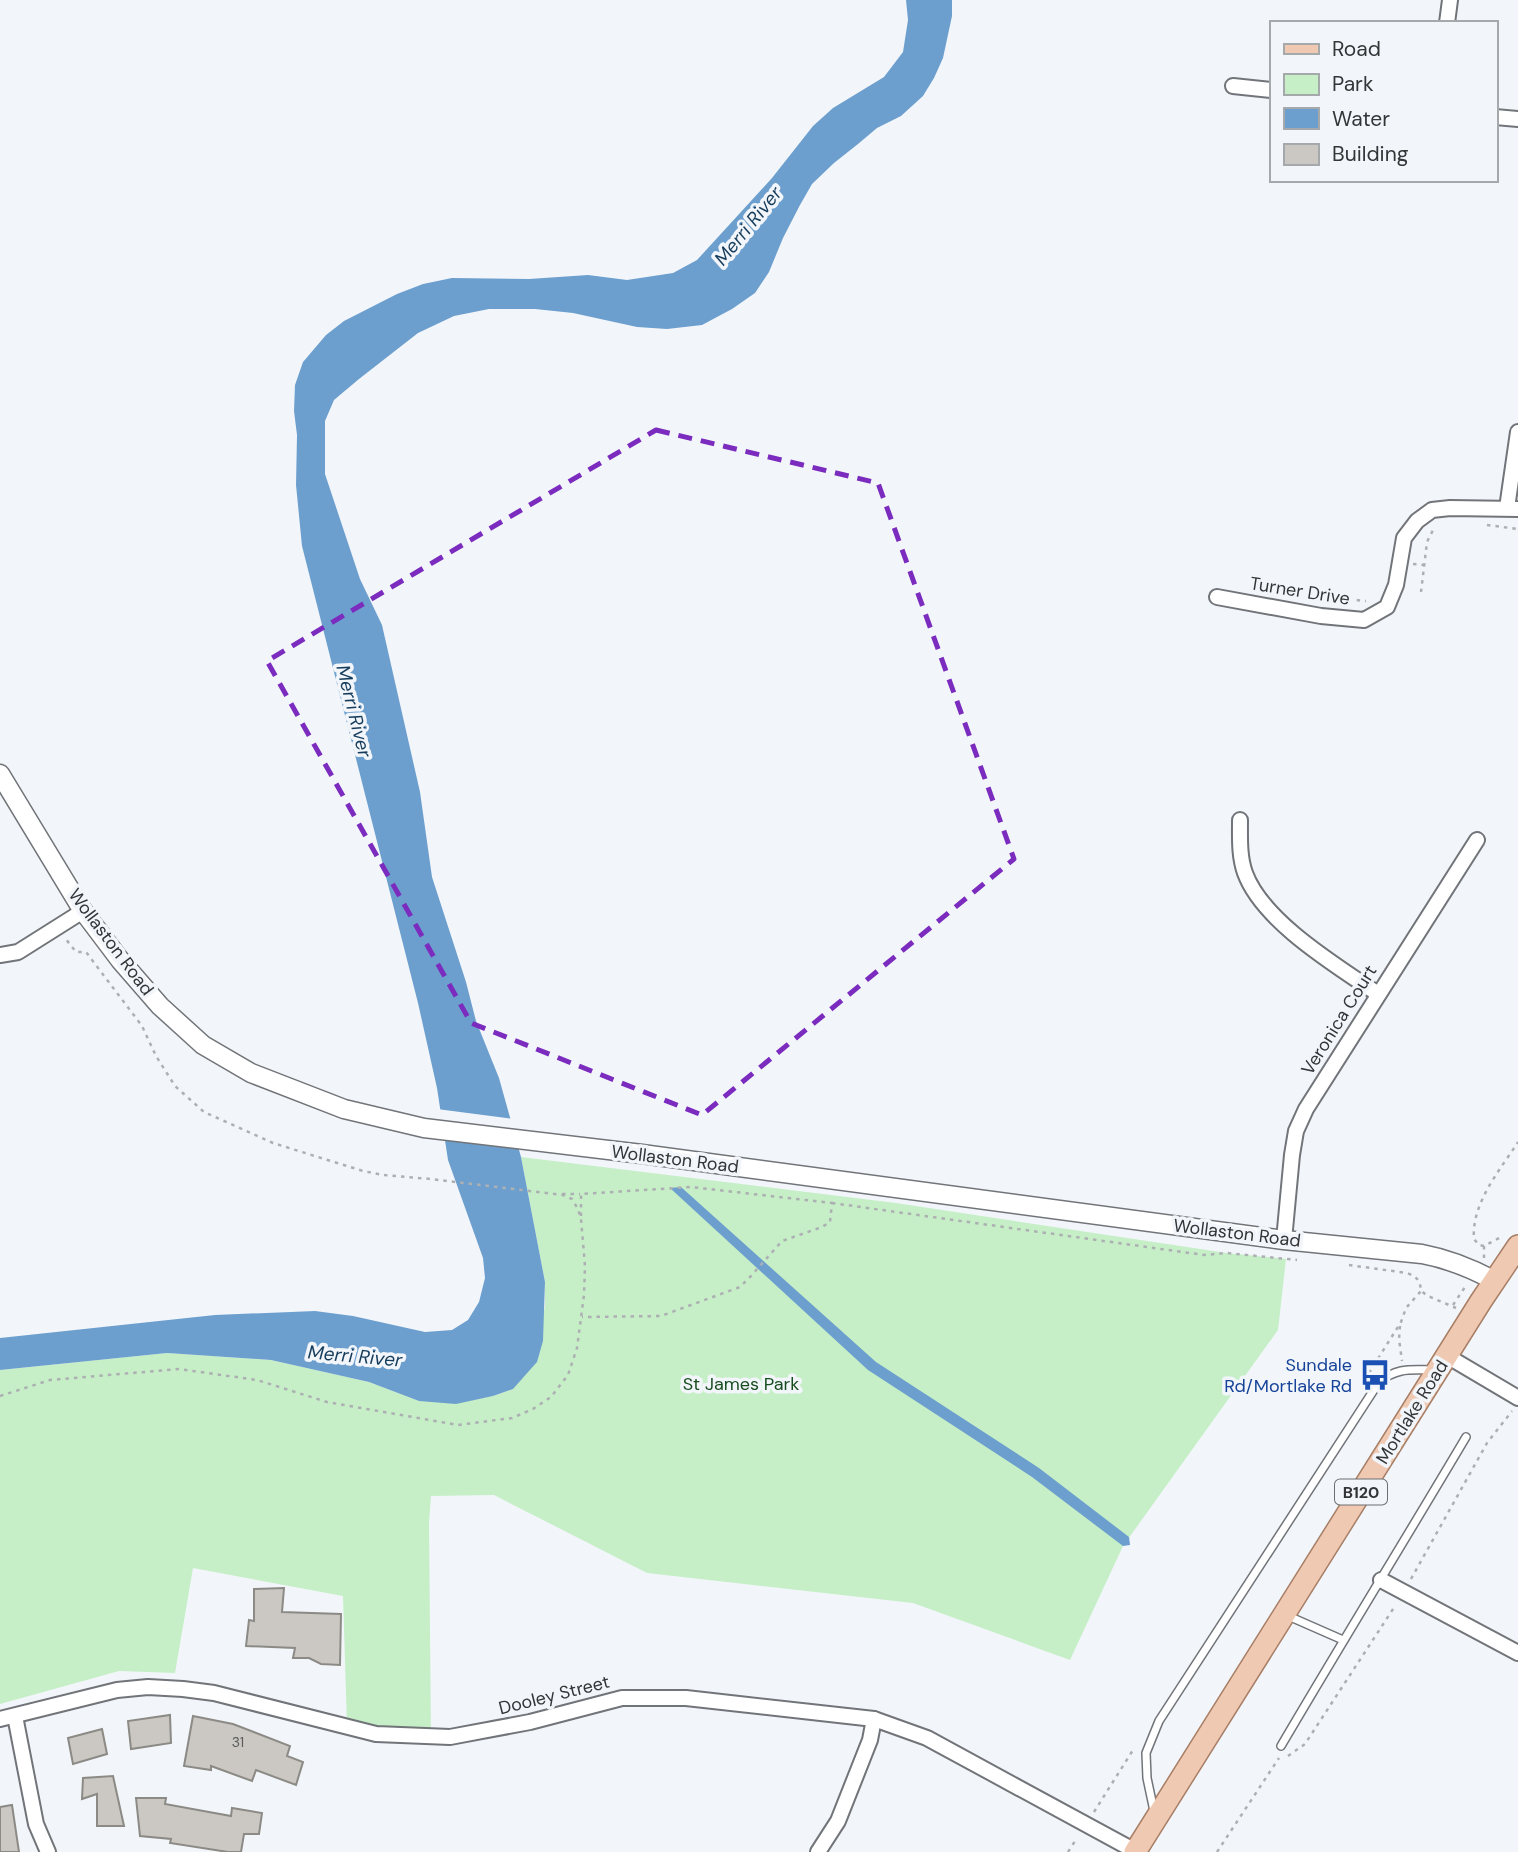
<svg xmlns="http://www.w3.org/2000/svg" width="1518" height="1852" viewBox="0 0 1518 1852" font-family="'DM Sans',sans-serif">
<style>
.green{fill:#c6efc7}
.water{fill:#6d9fce}
.pier{fill:#f2f6fa}
.building{fill:#cbc8c4;stroke:#8c8a85;stroke-width:2}
.lines{fill:none;stroke-linecap:round;stroke-linejoin:round}
.service-casing{stroke:#717478;stroke-width:10}
.minor-casing{stroke:#717478;stroke-width:18}
.tertiary-casing{stroke:#717478;stroke-width:21}
.primary-casing{stroke:#a77e66;stroke-width:24}
.path{stroke:#adb0b3;stroke-width:2.5;stroke-dasharray:3.5 5;stroke-linecap:butt}
.service{stroke:#fff;stroke-width:7}
.minor{stroke:#fff;stroke-width:14}
.tertiary{stroke:#fff;stroke-width:18}
.primary{stroke:#f0c9b3;stroke-width:21}
.marked{fill:none;stroke:#7b2cbf;stroke-width:5;stroke-dasharray:14 9;stroke-linejoin:round}
.labels{text-anchor:middle;dominant-baseline:central;stroke-width:7;stroke-linejoin:round;paint-order:stroke}
.number-label{font-size:14px;fill:#595a5a}
.shield{fill:#f2f6fa;stroke:#6c6f71;stroke-width:2}
.shield-label{font-size:16px;font-weight:bold;fill:#333536}
.street-label{font-size:18px;fill:#333536;stroke:#f2f6fa}
.transit-label{font-size:18px;fill:#164399;stroke:#f2f6fa;text-anchor:end}
.park-label{font-size:18px;fill:#174c1e;stroke:#f2f6fa}
.water-label{font-size:19px;font-style:italic;fill:#163c5c;stroke:#f2f6fa}
</style>
<rect width="100%" height="100%" fill="#f2f6fa"/>
<path class="green" d="M521 1157 896 1203 1227 1253 1286 1259 1278 1330 1123 1546 1070 1660 913 1603 647 1573 494 1495 431 1496 429 1523 431 1737 347 1727 343 1596 193 1568 175 1673 119 1671 0 1704V1370L167 1353 271 1360 369 1382 419 1401H468L493 1396 513 1389 545 1308V1282Z"/>
<g class="water">
<path d="M906 0H952V16L943 58 934 78 923 96 901 116 877 128 858 144 834 163 812 184 800 205 783 238 769 272 755 293 732 309 702 325 667 329 637 327 573 313 535 309H489L454 316 418 333 359 379 334 400 325 421V474L360 579 382 625 420 792 432 877 466 982 476 1021 499 1078 521 1157 545 1282 543 1341 537 1362 513 1389 493 1396 456 1404 419 1401 369 1382 271 1360 167 1353 0 1370V1338L215 1315 315 1311 353 1316 425 1332 452 1330 468 1320 479 1302 485 1278 483 1258 448 1160 437 1088 418 1003 302 546 296 485 297 435 294 411 295 385 303 362 326 335 344 321 397 294 423 284 452 278 529 279 588 275 627 280 673 273 697 260 772 178 813 126 833 108 884 77 903 52 908 20Z"/>
<path d="M681 1187 876 1362 1039 1468 1129 1537 1130 1545 1123 1546 1032 1477 868 1370 670 1188Z"/>
</g>
<path class="pier" d="M437 1109 514 1119 522 1147 441 1137Z"/>
<g class="building">
<path d="M284 1588 282 1612 341 1614 340 1665 321 1664 309 1658H293L295 1648 246 1646 249 1620 254 1621V1589Z"/>
<path d="M170 1715 171 1743 131 1749 128 1721Z"/>
<path d="M193 1716 233 1724 290 1746 287 1756 303 1762 296 1785 256 1770 252 1781 211 1766V1770L184 1766Z"/>
<path d="M102 1729 107 1754 73 1764 68 1738Z"/>
<path d="M113 1776 124 1826H97V1794L82 1799 83 1778Z"/>
<path d="M136 1798H166L165 1804 231 1816 232 1808 262 1813 259 1834H244L241 1852H228L170 1843 171 1839 140 1836Z"/>
<path d="M12 1805 19 1852H0V1807Z"/>
</g>
<g class="lines">
<defs>
<g id="service">
<path d="M1286 1615 1343 1640"/>
<path d="M1281 1746C1342 1642 1405 1540 1466 1437"/>
<path d="M1154 1811 1147 1778 1146 1753 1159 1721 1379 1382C1398 1367 1411 1370 1433 1370"/>
</g>
<g id="minor">
<path d="M1447 23 1450 0"/>
<path d="M1233 86 1271 90"/>
<path d="M1495 117 1518 119"/>
<path d="M1507 508 1518 432"/>
<path d="M1217 597 1321 616 1364 620 1387 607 1396 585 1404 538 1417 521 1432 510 1450 508 1518 509"/>
<path d="M1240 820C1240 838 1239 856 1245 873 1263 922 1337 966 1378 994"/>
<path d="M0 955 18 952 83 911"/>
<path d="M1284 1240 1292 1155 1296 1131 1306 1109 1477 840"/>
<path d="M1447 1356 1518 1398"/>
<path d="M1381 1580 1518 1653"/>
<path d="M15 1716 36 1824 48 1852"/>
<path d="M0 1719 117 1690 148 1687 183 1689 214 1693 376 1734 450 1737 530 1722 622 1698H686L874 1719 927 1738 1135 1851"/>
<path d="M818 1852 838 1821 870 1740 874 1719"/>
</g>
<path id="tertiary" d="M0 774 83 911 120 960 160 1006 203 1045 251 1073 344 1109 424 1128 642 1154 1284 1240 1422 1254C1449 1259 1471 1268 1495 1281"/>
<path id="primary" d="M1135 1852 1481 1301 1518 1246"/>
</defs>
<use href="#service" class="service-casing"/>
<use href="#minor" class="minor-casing"/>
<use href="#tertiary" class="tertiary-casing"/>
<use href="#primary" class="primary-casing"/>
<g class="path">
<path d="M1487 525 1518 529"/>
<path d="M1413 564 1424 565"/>
<path d="M1421 592 1427 542 1434 528"/>
<path d="M1289 593 1366 601"/>
<path d="M562 1194H580"/>
<path d="M832 1203 1204 1255 1227 1253 1297 1260"/>
<path d="M581 1216V1194L691 1187 832 1203 830 1222 822 1227 782 1241 751 1276 740 1287 661 1316 582 1317"/>
<path d="M1484 1246 1479 1245 1474 1239C1471 1204 1500 1170 1518 1142"/>
<path d="M1484 1258V1246L1503 1236"/>
<path d="M1349 1265 1407 1273C1417 1277 1420 1280 1421 1291L1428 1296 1456 1308"/>
<path d="M1453 1305 1467 1284"/>
<path d="M1400 1326 1399 1339 1402 1361"/>
<path d="M1369 1373 1401 1322 1406 1308 1421 1291"/>
<path d="M0 1396 50 1380 179 1369 257 1380 327 1402 458 1425 512 1418 533 1409 551 1397 568 1375 577 1348 584 1295 585 1266 581 1219 578 1209 572 1199 563 1195 431 1179 383 1175 363 1171 273 1143 204 1112 175 1086 156 1056 142 1026 86 952H76L65 938"/>
<path d="M1411 1579 1487 1443 1512 1411"/>
<path d="M1288 1756 1305 1744 1395 1606"/>
<path d="M1094 1812 1133 1750"/>
<path d="M1068 1852 1077 1838"/>
<path d="M1217 1852 1279 1758"/>
</g>
<use href="#service" class="service"/>
<use href="#minor" class="minor"/>
<use href="#tertiary" class="tertiary"/>
<use href="#primary" class="primary"/>
</g>
<path class="marked" d="M656 430 878 483 1014 859 702 1115 471 1023 267 661Z"/>
<defs>
<symbol id="bus-bare" viewBox="-9 -9 18 18"><path d="M-5-6H5V4H4V6H2V4H-2V6H-4V4H-5ZM-3.5-4V0h7V-4ZM-3.5 1.2v1.5H-2V1.2ZM2 1.2v1.5H3.5V1.2Z" fill="#1a4fb4" stroke="#f2f6fa" stroke-width="2.5" paint-order="stroke"/></symbol>
</defs>
<g fill-rule="evenodd">
<use href="#bus-bare" x="1353" y="1353" width="44" height="44"/>
</g>
<g class="labels">
<g class="number-label">
<text x="238" y="1742">31</text>
</g>
<rect class="shield" x="1335" y="1479.5" width="52" height="25" rx="5"/>
<g class="shield-label">
<text x="1361" y="1492">B120</text>
</g>
<g class="street-label">
<text transform="translate(1300 591) rotate(9)">Turner Drive</text>
<text transform="translate(111 942) rotate(53)">Wollaston Road</text>
<text transform="translate(1339 1020) rotate(-58)">Veronica Court</text>
<text transform="translate(675 1159) rotate(7)">Wollaston Road</text>
<text transform="translate(1237 1233) rotate(7)">Wollaston Road</text>
<text transform="translate(1412 1412) rotate(-58)">Mortlake Road</text>
<text transform="translate(554 1695) rotate(-14)">Dooley Street</text>
</g>
<g class="transit-label">
<text x="1352" y="1365">Sundale<tspan x="1352" dy="21">Rd/Mortlake Rd</tspan></text>
</g>
<g class="park-label">
<text x="741" y="1384">St James Park</text>
</g>
<g class="water-label">
<text transform="translate(748 226) rotate(-51)">Merri River</text>
<text transform="translate(354 711) rotate(76)">Merri River</text>
<text transform="translate(355 1356) rotate(5)">Merri River</text>
</g>
</g>
<rect x="1270" y="21" width="228" height="161" fill="#f2f6fa" stroke="#a6a9ac" stroke-width="2"/>
<rect x="1284" y="44" width="35" height="10" fill="#f0c9b3" stroke="#a6a9ac" stroke-width="2"/>
<text x="1332" y="56" font-size="21" fill="#333536">Road</text>
<rect x="1284" y="74" width="35" height="21" fill="#c6efc7" stroke="#a6a9ac" stroke-width="2"/>
<text x="1332" y="91" font-size="21" fill="#333536">Park</text>
<rect x="1284" y="108" width="35" height="21" fill="#6d9fce" stroke="#a6a9ac" stroke-width="2"/>
<text x="1332" y="126" font-size="21" fill="#333536">Water</text>
<rect x="1284" y="144" width="35" height="21" fill="#cbc8c4" stroke="#a6a9ac" stroke-width="2"/>
<text x="1332" y="161" font-size="21" fill="#333536">Building</text>
</svg>
